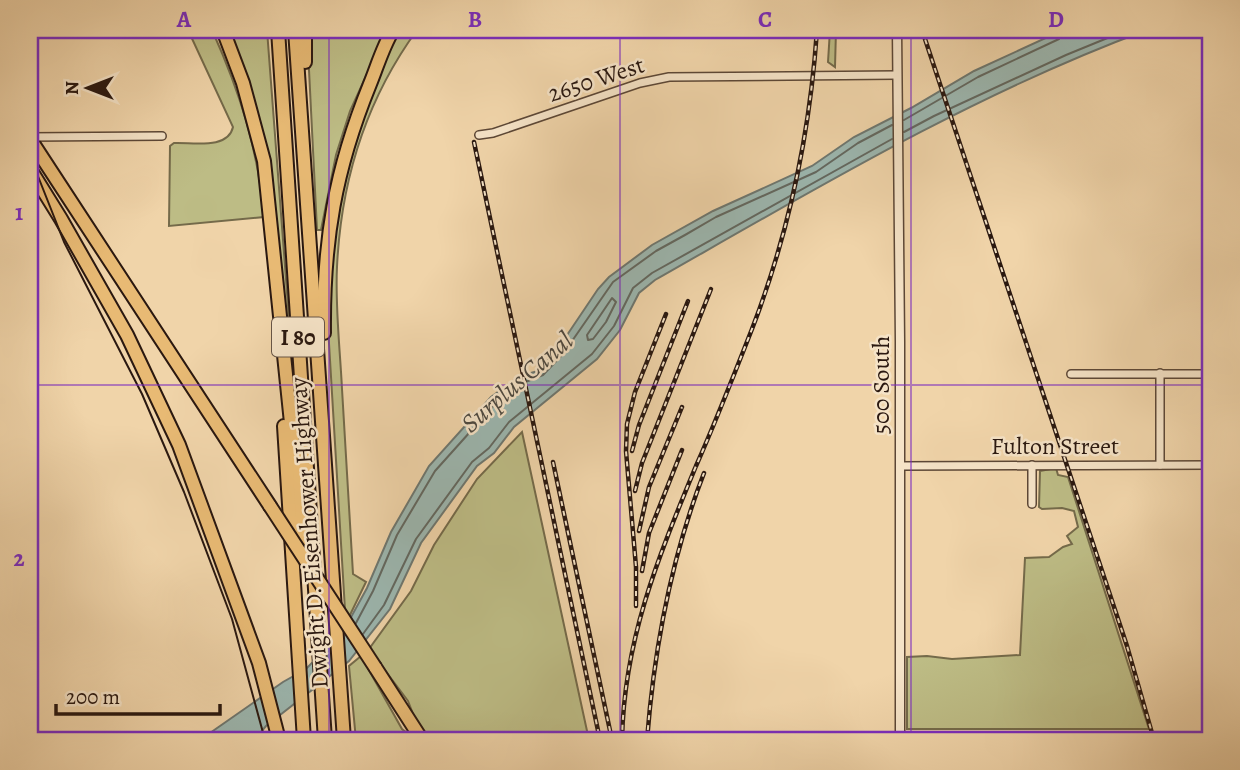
<svg xmlns="http://www.w3.org/2000/svg" width="1240" height="770" viewBox="0 0 1240 770" font-family="Alegreya,serif">
<style>
.green{fill:#bdbc85;stroke:#746a4a;stroke-width:2}
.water{fill:#9cb7b0;stroke:#6e7770;stroke-width:2}
.lines{fill:none;stroke-linecap:round;stroke-linejoin:round}
.shore{stroke:#636860;stroke-width:2}
.minor-casing{stroke:#5c4736;stroke-width:10}
.tertiary-casing{stroke:#5c4736;stroke-width:11}
.motorway-casing{stroke:#2a1810;stroke-width:16}
.minor{stroke:#f5e3c7;stroke-width:7}
.tertiary{stroke:#f5e3c7;stroke-width:8}
.motorway{stroke:#e8ba74;stroke-width:12}
.tram{stroke:#2a1810;stroke-width:2}
.rail-casing{stroke:#2a1810;stroke-width:4.5}
.rail{stroke:#f5e3c7;stroke-width:2;stroke-dasharray:5;stroke-linecap:butt}
.motorway-bridge-casing{stroke:#2a1810;stroke-width:16;stroke-linecap:butt}
.motorway-bridge{stroke:#e8ba74;stroke-width:12}
.grid{fill:none;stroke:#7b2cbf;stroke-width:2;stroke-opacity:0.55}
.labels{text-anchor:middle;dominant-baseline:central;stroke-width:5;stroke-linejoin:round;paint-order:stroke}
.shield{fill:#f5e3c7;stroke:#675547;stroke-width:2}
.shield-label{font-size:23px;font-weight:bold;fill:#2a1810}
.street-label{font-size:24px;fill:#2a1810;stroke:#f5e3c7}
.water-label{font-size:26px;font-style:italic;fill:#4c4840;stroke:#f5e3c7}
.neatline{fill:none;stroke:#7b2cbf;stroke-width:2.5}
.grid-label{font-size:23px;text-anchor:middle;font-weight:bold;fill:#7b2cbf}
</style>
<rect width="100%" height="100%" fill="#f0d4a9"/>
<filter id="stains"><feTurbulence type="fractalNoise" baseFrequency=".00286" numOctaves="4"/><feColorMatrix values="0 0 0 0 .2 0 0 0 0 .09 0 0 0 0 .02 0 0 0 .5 -.17"/></filter>
<radialGradient id="worn" r=".72"><stop offset=".6" stop-color="#630" stop-opacity="0"/><stop offset="1" stop-color="#630" stop-opacity=".3"/></radialGradient>
<g class="green">
<path d="M188 30H212C240 92 258 149 264 217L169 226 170 146 174 143C192 142 228 150 233 127Z"/>
<path d="M225 30H267L292 358H289L274 209Z"/>
<path d="M307 30H387L350 111 336 155 321 230H317Z"/>
<path d="M399 30H417C366 100 341 181 337 267 335 307 340 348 342 389 346 450 349 512 353 574L366 582 349 617 345 610 327 310V283L346 160 388 51Z"/>
<path d="M830 30H836L835 67 828 62Z"/>
<path d="M522 432 589 740H429L415 719 408 701 369 649 411 591 434 545 477 479Z"/>
<path d="M1056 468 1058 475 1068 477 1149 729H907V657L927 656 952 659 1020 655 1025 558 1049 557 1063 547 1072 544 1067 536 1078 527 1074 511 1062 508 1042 509 1039 507 1040 471Z"/>
<path d="M361 656 402 729 416 740H356L349 666Z"/>
</g>
<path class="water" d="M1063 30H1147C974 94 815 189 655 280L639 293 620 330 597 359 514 427 494 453 477 466 421 543 390 609 349 661 266 726 254 740H200L283 682 306 669 344 630 367 588 391 532 429 466 491 397 520 376 538 371 557 350 598 289 609 277 652 245 713 211 812 166 854 137 911 108 974 71Z"/>
<g class="lines">
<g class="shore">
<path d="M904 120 978 77 1059 39 1063 30"/>
<path d="M904 132 934 116 1066 55 1127 30"/>
<path d="M612 298 616 302 606 322 593 339 588 340 587 335Z"/>
<path d="M356 623 373 591 397 535 435 471 496 403 523 383 543 375 563 354 613 282 656 251 685 235 716 217 816 172 858 143 892 125"/>
<path d="M363 634 384 605 416 539 472 462 489 448 509 422 592 354 614 326 633 288 652 273 892 139"/>
</g>
<defs>
<g id="minor">
<path d="M479 135 493 133 640 83 669 77 897 75"/>
<path d="M30 137 162 136"/>
<path d="M1160 373V465"/>
<path d="M1071 374H1210"/>
<path d="M1032 465V504"/>
<path d="M900 466 1210 465"/>
</g>
<path id="tertiary" d="M897 30 900 342V740"/>
<g id="motorway">
<path d="M223 30 243 83 264 161 304 549"/>
<path d="M278 30 325 740"/>
<path d="M295 30 344 740"/>
<path d="M305 30V62"/>
<path d="M30 139 270 506"/>
<path d="M30 169 61 219 127 335 179 445 259 663 279 740"/>
<path d="M324 333C323 241 335 170 370 84 377 67 383 46 393 30"/>
<path d="M284 426 304 740"/>
<path d="M375 667 422 740"/>
</g>
</defs>
<use href="#minor" class="minor-casing"/>
<use href="#tertiary" class="tertiary-casing"/>
<use href="#motorway" class="motorway-casing"/>
<use href="#minor" class="minor"/>
<use href="#tertiary" class="tertiary"/>
<use href="#motorway" class="motorway"/>
<path class="tram" d="M30 156 64 242 142 394 184 492 232 619 265 740"/>
<defs>
<g id="rail">
<path d="M922 30 1127 646 1154 740"/>
<path d="M474 142 600 740"/>
<path d="M632 451 639 425 688 301"/>
<path d="M553 462 612 740"/>
<path d="M635 491 642 463 711 289"/>
<path d="M639 531 649 487 682 407"/>
<path d="M642 571 649 533 682 450"/>
<path d="M636 606V567L626 451 627 424 635 392 666 314"/>
<path d="M622 740C624 639 658 558 696 466 716 421 734 375 752 329 789 233 810 132 817 30"/>
<path d="M647 740C654 650 671 558 704 473"/>
</g>
</defs>
<use href="#rail" class="rail-casing"/>
<use href="#rail" class="rail"/>
<defs>
<path id="motorway-bridge" d="M270 506 375 667"/>
</defs>
<use href="#motorway-bridge" class="motorway-bridge-casing"/>
<use href="#motorway-bridge" class="motorway-bridge"/>
</g>
<path class="grid" d="M329 30V740M620 30V740M911 30V740M30 385H1210"/>
<g class="labels">
<rect class="shield" x="272" y="317.5" width="52" height="39" rx="5"/>
<g class="shield-label">
<text x="298" y="337">I 80</text>
</g>
<g class="street-label">
<text transform="translate(596 79) rotate(-18)">2650 West</text>
<text transform="translate(881 385) rotate(-90)">500 South</text>
<text x="1055" y="446">Fulton Street</text>
<text transform="translate(309 533) rotate(-94)">Dwight D. Eisenhower Highway</text>
</g>
<g class="water-label">
<text transform="translate(517 382) rotate(-41)">Surplus Canal</text>
</g>
</g>
<rect width="1240" height="770" fill="none" stroke="#f0d4a9" stroke-width="77"/>
<g transform="translate(88 88) rotate(270)" stroke="#f5e3c7" stroke-width="5" paint-order="stroke">
<path d="M0-5L12 26L0 18L-12 26Z" fill="#2a1810"/>
<text y="-10" font-size="19" font-weight="bold" text-anchor="middle" fill="#2a1810">N</text>
</g>
<path d="M56 704v10h164v-10" fill="none" stroke="#2a1810" stroke-width="3.5"/>
<text x="66" y="704" font-size="21" fill="#2a1810" stroke="#f5e3c7" stroke-width="5" paint-order="stroke">200 m</text>
<rect x="38" y="38" width="1164" height="694" class="neatline"/>
<g class="grid-label">
<text x="184" y="27">A</text>
<text x="475" y="27">B</text>
<text x="765" y="27">C</text>
<text x="1056" y="27">D</text>
<text x="19" y="220">1</text>
<text x="19" y="566">2</text>
</g>
<rect width="100%" height="100%" filter="url(#stains)"/>
<rect width="100%" height="100%" fill="url(#worn)"/>
</svg>
